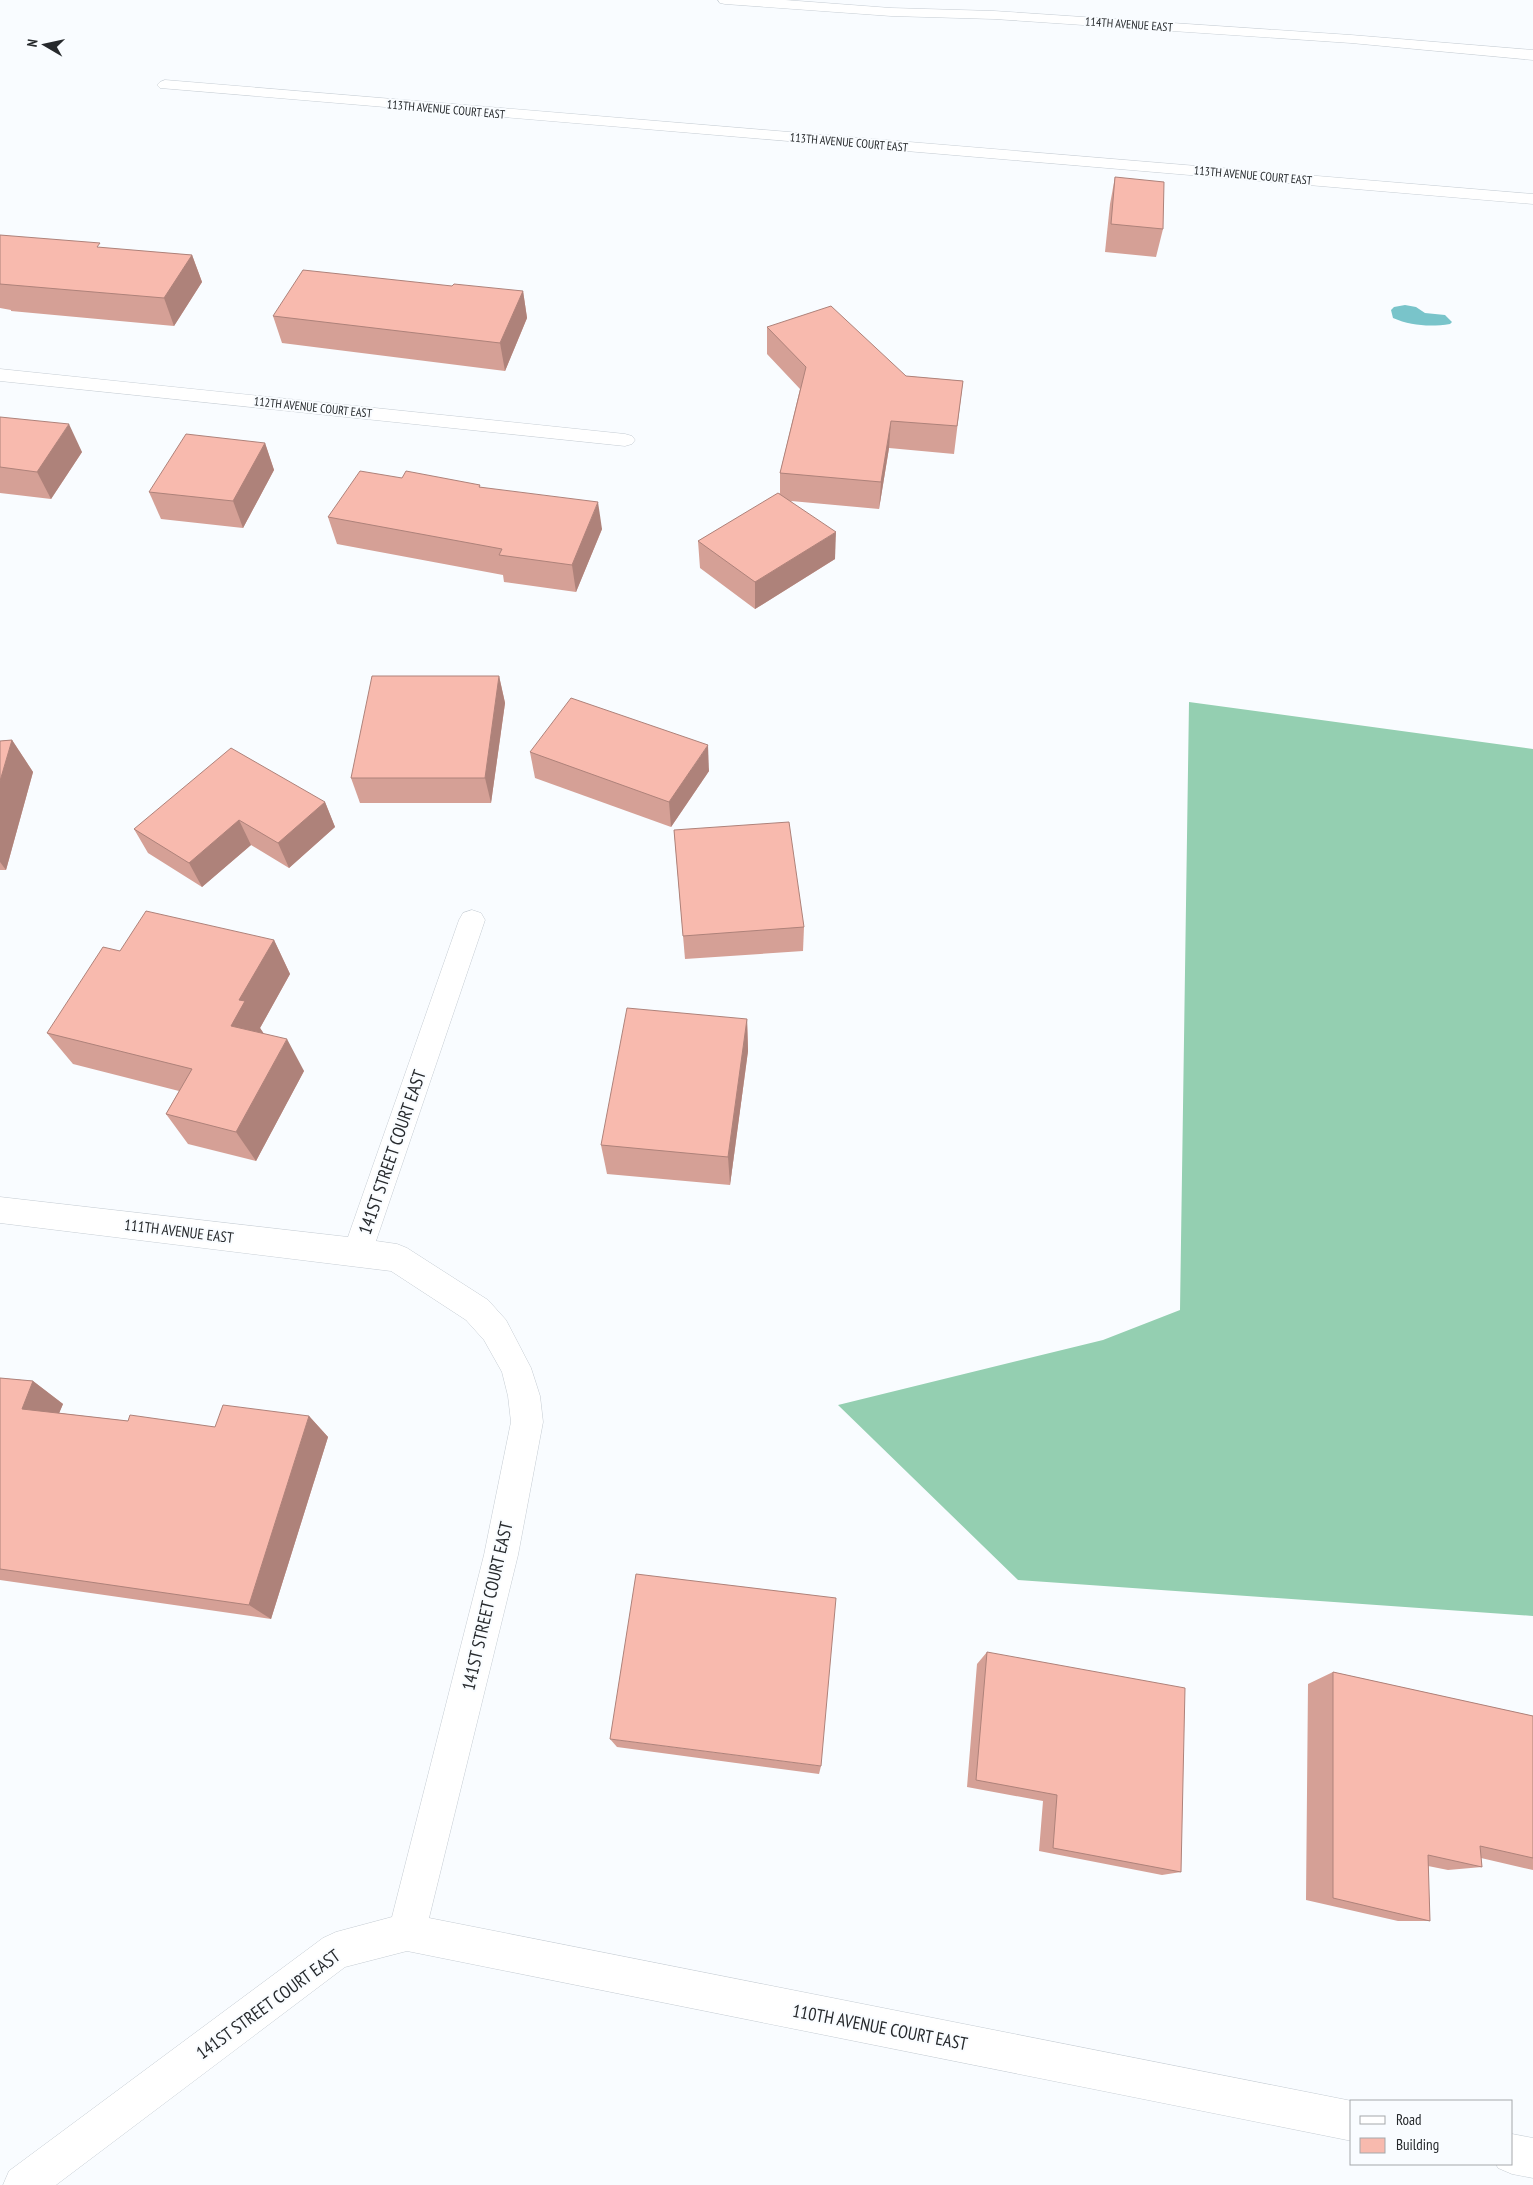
<svg xmlns="http://www.w3.org/2000/svg" width="1533" height="2185" viewBox="0 0 1533 2185" font-family="'PT Sans Narrow',sans-serif">
<style>
.forest{fill:#94cfb1}
.water{fill:#79c4ca}
.lines{fill:none;stroke-linecap:round;stroke-linejoin:round}
.minor-casing{stroke:#c5ccd3;stroke-width:1}
.minor{fill:#fff;fill-rule:evenodd}
.wall{fill:#d5a096}
.shaded-wall{fill:#ae827a}
.building{fill:#f8baae;stroke:#ae827a}
.labels{text-anchor:middle;dominant-baseline:central;stroke-width:4;stroke-linejoin:round;paint-order:stroke}
.far-street-label{font-size:12px;fill:#26292c;stroke:#f9fcff}
.street-label{font-size:15px;fill:#26292c;stroke:#f9fcff}
.near-street-label{font-size:18px;fill:#26292c;stroke:#f9fcff}
</style>
<rect width="100%" height="100%" fill="#f9fcff"/>
<path class="forest" d="M1189 702 1533 749V1616L1018 1580 838 1405 1103 1340 1180 1310Z"/>
<path class="water" d="M1405 305 1416 307 1425 313 1445 315 1452 322 1450 324C1431 327 1411 326 1393 318L1391 310 1394 307Z"/>
<g class="lines">
<defs>
<g id="minor">
<path d="M718 0H785L891 8 994 11 1351 35 1533 50V60L1351 43 994 19 891 16 725 4 720 3Z"/>
<path d="M165 80 1533 194V204L160 88 157 85 160 82Z"/>
<path d="M0 369 625 434 632 436 635 440 632 444 625 446 0 381Z"/>
<path d="M472 910 481 913 485 920 376 1241 397 1244 407 1248 488 1300 506 1320 531 1368 540 1396 543 1422 518 1555 429 1918 1352 2101V2141L407 1951 345 1967 56 2185H3L9 2171 323 1938 336 1932 392 1917 484 1555 511 1422 508 1396 502 1372 484 1340 466 1320 391 1271 0 1223V1197L348 1237 459 920 463 913Z"/>
<path d="M1512 2134 1533 2138V2178L1512 2174 1498 2168 1496 2164H1512Z"/>
</g>
</defs>
<use href="#minor" class="minor-casing"/>
<use href="#minor" class="minor"/>
</g>
<g class="wall">
<path d="M1115 177 1163 229 1156 257 1105 252 1110 204Z"/>
<path d="M0 235 101 248 192 255 202 282 174 326 11 311V310L0 308Z"/>
<path d="M523 291 527 318 505 371 282 343 273 316Z"/>
<path d="M767 327 906 376 963 381 954 454 889 448 879 509 791 501 835 559 755 609 700 568 698 541 780 493V473L800 389 767 354Z"/>
<path d="M0 417 82 452 51 499 0 493Z"/>
<path d="M265 443 274 470 243 528 161 519 149 492Z"/>
<path d="M402 478 481 487 602 529 576 592 504 582 503 575 337 544 328 517Z"/>
<path d="M499 676 505 703 491 803H360L351 778Z"/>
<path d="M12 740 33 772 6 870H0V741Z"/>
<path d="M530 752 709 771 671 827 535 778Z"/>
<path d="M325 802 335 827 289 868 251 845 202 887 148 853 134 829Z"/>
<path d="M674 830 804 927 803 951 685 959Z"/>
<path d="M274 940 290 974 260 1028 264 1034 304 1071 256 1161 188 1144 166 1114 179 1091 73 1064 47 1033 120 951Z"/>
<path d="M747 1019 748 1051 730 1185 607 1174 601 1145Z"/>
<path d="M0 1378 33 1381 63 1404 59 1413 128 1421 215 1427 309 1416 328 1437 271 1619 0 1580Z"/>
<path d="M987 1652 1181 1872 1162 1875 1039 1851 1043 1801 967 1787 977 1664Z"/>
<path d="M1333 1672 1533 1716V1870L1481 1858 1482 1867 1448 1870 1428 1866 1430 1921H1398L1306 1900 1308 1684Z"/>
<path d="M610 1739 821 1766 819 1774 617 1747Z"/>
</g>
<g class="shaded-wall">
<path d="M192 255 202 282 174 326 164 298Z"/>
<path d="M523 291 527 318 505 371 500 343Z"/>
<path d="M891 421 889 448 879 509 881 482Z"/>
<path d="M69 424 82 452 51 499 37 472Z"/>
<path d="M265 443 274 470 243 528 233 501Z"/>
<path d="M598 502 602 529 576 592 572 565Z"/>
<path d="M836 532 835 559 755 609V582Z"/>
<path d="M499 676 505 703 491 803 485 778Z"/>
<path d="M12 740 33 772 6 870 0 862V781Z"/>
<path d="M708 745 709 771 671 827 669 802Z"/>
<path d="M325 802 335 827 289 868 278 843Z"/>
<path d="M239 820 251 845 202 887 189 863Z"/>
<path d="M274 940 290 974 260 1028 264 1034 231 1026 239 1000Z"/>
<path d="M747 1019 748 1051 730 1185 728 1157Z"/>
<path d="M287 1039 304 1071 256 1161 236 1132Z"/>
<path d="M33 1381 63 1404 52 1430 22 1409Z"/>
<path d="M309 1416 328 1437 271 1619 249 1605Z"/>
</g>
<g class="building">
<path d="M1115 177 1164 182 1163 229 1111 224Z"/>
<path d="M0 235 100 243 97 247 192 255 164 298 0 284Z"/>
<path d="M303 270 452 286 454 284 523 291 500 343 273 316Z"/>
<path d="M831 306 906 376 963 381 957 426 891 421 881 482 780 473 806 367 767 327Z"/>
<path d="M0 417 69 424 37 472 0 467Z"/>
<path d="M186 434 265 443 233 501 149 492Z"/>
<path d="M360 471 402 478 406 471 480 485 479 487 598 502 572 565 499 555 502 549 328 517Z"/>
<path d="M778 493 836 532 755 582 698 541Z"/>
<path d="M372 676H499L485 778H351Z"/>
<path d="M571 698 708 745 669 802 530 752Z"/>
<path d="M12 740 0 781V741Z"/>
<path d="M231 748 325 802 278 843 239 820 189 863 134 829Z"/>
<path d="M789 822 804 927 683 936 674 830Z"/>
<path d="M146 911 274 940 239 1000 245 1001 231 1026 287 1039 236 1132 166 1114 192 1069 47 1033 103 947 120 951Z"/>
<path d="M627 1008 747 1019 728 1157 601 1145Z"/>
<path d="M0 1378 33 1381 22 1409 128 1421 130 1415 215 1427 223 1405 309 1416 249 1605 0 1569Z"/>
<path d="M636 1574 836 1598 821 1766 610 1739Z"/>
<path d="M987 1652 1185 1688 1181 1872 1053 1848 1057 1795 976 1780Z"/>
<path d="M1333 1672 1533 1716V1858L1480 1846 1482 1867 1428 1855 1430 1921 1333 1898Z"/>
</g>
<g class="labels">
<g class="far-street-label">
<text transform="translate(1129 24) rotate(4)">114TH AVENUE EAST</text>
<text transform="translate(446 109) rotate(5)">113TH AVENUE COURT EAST</text>
<text transform="translate(849 142) rotate(5)">113TH AVENUE COURT EAST</text>
<text transform="translate(1253 175) rotate(5)">113TH AVENUE COURT EAST</text>
<text transform="translate(313 407) rotate(6)">112TH AVENUE COURT EAST</text>
</g>
<g class="street-label">
<text transform="translate(179 1231) rotate(7)">111TH AVENUE EAST</text>
</g>
<g class="near-street-label">
<text transform="translate(392 1152) rotate(-71)">141ST STREET COURT EAST</text>
<text transform="translate(487 1606) rotate(-77)">141ST STREET COURT EAST</text>
<text transform="translate(268 2004) rotate(-36)">141ST STREET COURT EAST</text>
<text transform="translate(880 2027) rotate(11)">110TH AVENUE COURT EAST</text>
</g>
</g>
<rect x="1350" y="2100" width="162" height="65" fill="#f9fcff" stroke="#a5a8ab"/>
<rect x="1360" y="2116" width="25" height="8" fill="#ffffff" stroke="#a5a8ab"/>
<text x="1396" y="2125" font-size="15" fill="#26292c">Road</text>
<rect x="1360" y="2138" width="25" height="15" fill="#f8baae" stroke="#a5a8ab"/>
<text x="1396" y="2150" font-size="15" fill="#26292c">Building</text>
<g transform="translate(45 45) rotate(279)" stroke="#f9fcff" stroke-width="4" paint-order="stroke">
<path d="M0-4L9 19L0 12L-9 19Z" fill="#26292c"/>
<text y="-8" font-size="14" font-weight="bold" text-anchor="middle" fill="#26292c">N</text>
</g>
</svg>
